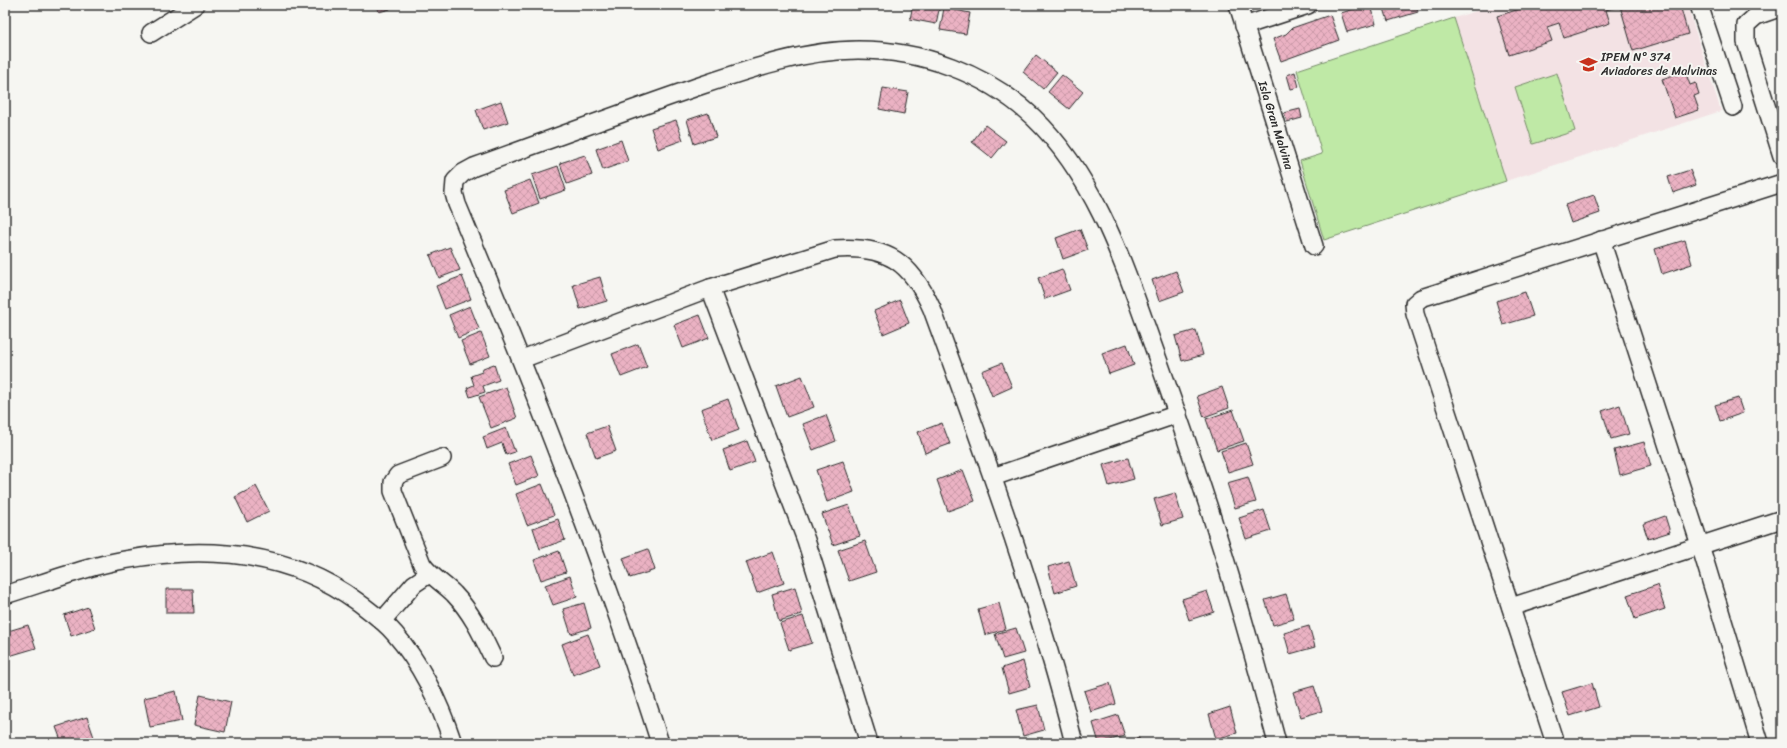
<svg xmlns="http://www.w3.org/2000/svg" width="1787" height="748" viewBox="0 0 1787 748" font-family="Sriracha,sans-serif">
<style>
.built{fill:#f3e2e4}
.green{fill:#bfe9a6;stroke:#758a68}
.building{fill:url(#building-cross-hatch);stroke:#2b2b2b}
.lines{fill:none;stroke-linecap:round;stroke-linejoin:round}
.minor-casing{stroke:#2b2b2b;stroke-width:20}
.minor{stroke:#f6f6f2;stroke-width:17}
.labels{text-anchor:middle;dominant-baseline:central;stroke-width:4;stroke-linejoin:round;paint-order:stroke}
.poi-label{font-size:12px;fill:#2b2b2b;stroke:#f6f6f2;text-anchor:start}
.street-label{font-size:12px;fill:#2b2b2b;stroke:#f6f6f2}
</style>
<defs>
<pattern id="building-cross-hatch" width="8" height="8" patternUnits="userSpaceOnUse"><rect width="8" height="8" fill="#ebb2c3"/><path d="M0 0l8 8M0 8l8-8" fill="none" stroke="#ca99a8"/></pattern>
</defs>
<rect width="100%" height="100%" fill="#f6f6f2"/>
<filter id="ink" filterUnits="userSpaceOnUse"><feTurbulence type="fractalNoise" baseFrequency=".025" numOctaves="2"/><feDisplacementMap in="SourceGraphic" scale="8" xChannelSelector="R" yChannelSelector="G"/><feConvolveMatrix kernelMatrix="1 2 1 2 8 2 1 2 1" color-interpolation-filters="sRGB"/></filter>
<g filter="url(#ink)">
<path class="built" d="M1495 5H1687L1721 111 1506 181 1454 18Z"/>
<g class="green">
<path d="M1454 18 1506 181 1324 240 1300 161 1322 154 1297 70Z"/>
<path d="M1557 73 1575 131 1533 144 1515 87Z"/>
</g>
<g class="building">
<path d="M376 5H392L390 9 379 12Z"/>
<path d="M913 5H940L936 24 910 19Z"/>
<path d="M1367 5H1371L1376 24 1347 32 1341 13Z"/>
<path d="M1383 5H1416L1418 12 1388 21Z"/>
<path d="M1533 5H1680L1688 34 1633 51 1620 6 1606 10 1610 23 1564 38 1559 23 1547 27 1552 41 1509 55 1497 16Z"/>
<path d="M944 8 970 13 966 34 940 30Z"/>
<path d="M1330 15 1339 40 1281 61 1273 39 1286 34 1292 28Z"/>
<path d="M1036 55 1057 72 1043 89 1023 72Z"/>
<path d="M1685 71 1690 85 1696 83 1697 88 1699 94 1694 96 1699 110 1675 118 1662 79Z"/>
<path d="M1295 72 1299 87 1291 89 1287 75Z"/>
<path d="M1062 75 1083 92 1069 109 1048 92Z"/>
<path d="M883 88 908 92 904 114 879 109Z"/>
<path d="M501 101 508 122 483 130 476 110Z"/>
<path d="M1300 109 1302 118 1287 122 1284 113Z"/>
<path d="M708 113 716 137 694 144 687 120Z"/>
<path d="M676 120 683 140 658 149 651 128Z"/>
<path d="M985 125 1006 141 992 158 972 142Z"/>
<path d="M621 140 628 161 603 170 596 149Z"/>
<path d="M585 155 592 175 567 184 560 163Z"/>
<path d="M558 166 566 190 540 199 532 175Z"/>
<path d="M1690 170 1696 185 1673 193 1668 177Z"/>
<path d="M530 180 539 203 513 213 504 190Z"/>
<path d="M1594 195 1600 213 1571 223 1565 205Z"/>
<path d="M1080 229 1088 250 1063 259 1056 238Z"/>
<path d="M1685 240 1692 264 1662 274 1655 249Z"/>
<path d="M450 247 460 270 439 278 430 255Z"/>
<path d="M1062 269 1070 290 1045 299 1038 278Z"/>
<path d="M1176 271 1184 292 1159 301 1152 280Z"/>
<path d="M462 276 471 299 445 309 436 286Z"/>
<path d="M600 277 607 301 580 309 573 285Z"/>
<path d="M1525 292 1533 316 1503 325 1496 301Z"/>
<path d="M900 300 909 323 883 334 874 311Z"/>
<path d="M470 306 479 329 458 338 449 315Z"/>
<path d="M700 315 709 338 683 348 674 325Z"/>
<path d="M1196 330 1203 355 1182 361 1175 336Z"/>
<path d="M481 333 490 356 470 364 461 341Z"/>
<path d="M638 344 647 367 621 377 612 354Z"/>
<path d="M1127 344 1134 365 1109 374 1102 353Z"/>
<path d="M1002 363 1012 387 992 396 982 371Z"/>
<path d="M494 364 499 380 483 386 485 392 470 397 467 388 474 385 471 376 482 372 483 368Z"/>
<path d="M802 376 814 407 787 417 776 386Z"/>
<path d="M506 387 517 418 491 428 479 397Z"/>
<path d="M1222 387 1229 408 1204 417 1197 396Z"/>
<path d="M1738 398 1743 413 1720 421 1715 405Z"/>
<path d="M728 399 739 430 712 440 701 409Z"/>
<path d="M1620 405 1629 434 1611 439 1602 411Z"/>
<path d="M1233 410 1244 441 1217 450 1206 419Z"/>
<path d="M826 415 836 441 813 450 803 424Z"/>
<path d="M942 423 950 444 925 453 918 432Z"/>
<path d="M607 426 616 451 596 458 587 433Z"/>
<path d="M506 428 515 452 506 455 502 443 487 449 483 437Z"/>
<path d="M747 441 755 462 730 471 723 450Z"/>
<path d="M1644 442 1651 466 1620 475 1614 450Z"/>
<path d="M1246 443 1253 464 1228 472 1221 451Z"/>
<path d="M531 455 539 476 516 485 508 464Z"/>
<path d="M1128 458 1134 479 1109 486 1103 465Z"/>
<path d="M843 461 854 492 827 502 816 470Z"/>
<path d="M963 470 975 501 948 511 937 480Z"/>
<path d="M1248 477 1256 502 1235 508 1227 483Z"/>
<path d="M542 484 554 515 527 525 516 494Z"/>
<path d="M256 486 269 511 247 522 235 497Z"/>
<path d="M1175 493 1183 519 1162 525 1154 499Z"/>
<path d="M849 505 860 536 833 545 822 514Z"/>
<path d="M1264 510 1271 531 1246 539 1239 518Z"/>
<path d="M1665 516 1670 532 1648 539 1643 524Z"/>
<path d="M558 519 565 540 540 549 533 528Z"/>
<path d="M865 541 876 572 849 581 838 550Z"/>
<path d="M648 549 655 570 630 578 623 558Z"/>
<path d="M559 551 566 572 541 580 534 560Z"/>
<path d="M773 552 784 583 757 593 746 562Z"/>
<path d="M1069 561 1076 586 1055 593 1048 567Z"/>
<path d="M570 576 577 597 553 605 545 585Z"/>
<path d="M1657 585 1665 609 1635 619 1627 595Z"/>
<path d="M795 587 802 614 779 621 772 594Z"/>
<path d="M166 589H193L194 613H166Z"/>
<path d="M1207 591 1214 612 1189 620 1182 599Z"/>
<path d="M1286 594 1294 619 1273 625 1265 600Z"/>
<path d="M584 603 591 628 571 634 563 609Z"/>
<path d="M999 603 1006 629 985 635 978 609Z"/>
<path d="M88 607 95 628 71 636 64 615Z"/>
<path d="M803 616 812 643 789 650 780 623Z"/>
<path d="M28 625 36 648 9 656 5 642V632Z"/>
<path d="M1309 626 1315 647 1290 654 1284 633Z"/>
<path d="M1016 628 1024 653 1003 659 995 634Z"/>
<path d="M588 634 600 665 573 675 562 644Z"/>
<path d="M1023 661 1030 687 1009 693 1002 668Z"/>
<path d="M1110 683 1116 704 1091 712 1084 691Z"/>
<path d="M1592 683 1599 707 1570 716 1562 692Z"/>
<path d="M1314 686 1322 711 1301 717 1293 692Z"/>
<path d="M176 691 182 721 150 727 144 698Z"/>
<path d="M200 695 231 702 225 732 194 725Z"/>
<path d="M1038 705 1044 730 1023 736 1016 710Z"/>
<path d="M1230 707 1237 733 1216 739 1209 714Z"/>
<path d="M1118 715 1125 736 1099 743 1093 723Z"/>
<path d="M87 717 96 743H62L56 727Z"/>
<path d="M1139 738 1140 743H1121Z"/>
</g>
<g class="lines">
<defs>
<g id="minor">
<path id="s1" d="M1238 5 1314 246"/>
<path d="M1699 5 1733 107"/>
<path d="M1782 7 1756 16 1746 25V42L1782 156"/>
<path d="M1244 26 1308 5"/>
<path d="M151 33 195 5"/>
<path d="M1601 240 1700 545 1760 743"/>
<path d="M710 288 806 540 869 743"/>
<path d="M522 359 710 288 835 249C887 245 911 262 932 309 984 452 1037 595 1074 743"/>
<path d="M442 458 398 475 393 482V491L422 564C431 577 443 583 454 594 472 613 482 635 493 658"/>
<path d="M993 477 1178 414"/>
<path d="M5 595C44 583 84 567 124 560 206 545 289 551 358 602 371 612 384 621 395 634 422 665 440 704 453 743"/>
<path d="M1511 607 1782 519"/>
<path d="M382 621 414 584 429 574"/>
<path d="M660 743C602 560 531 381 457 204L454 193 455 181 463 173 474 167C546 141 618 114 691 89 744 71 801 50 858 50 922 50 986 73 1033 117 1101 182 1128 278 1160 365 1205 489 1244 615 1277 743"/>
<path d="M1555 743 1415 314 1414 304 1421 298 1782 183"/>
</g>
</defs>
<use href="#minor" class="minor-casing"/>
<use href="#minor" class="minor"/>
</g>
</g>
<defs>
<symbol id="school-bare" viewBox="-9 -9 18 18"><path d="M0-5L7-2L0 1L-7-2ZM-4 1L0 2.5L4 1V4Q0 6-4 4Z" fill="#c8321e" stroke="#f6f6f2" stroke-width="2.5" paint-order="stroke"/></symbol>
</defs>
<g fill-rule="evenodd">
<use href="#school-bare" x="1576" y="52" width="25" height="25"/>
</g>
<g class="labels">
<g class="poi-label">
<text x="1601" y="57">IPEM N° 374<tspan x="1601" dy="14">Aviadores de Malvinas</tspan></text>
</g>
<g class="street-label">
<text stroke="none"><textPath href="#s1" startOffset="126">Isla Gran Malvina</textPath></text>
</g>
</g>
<rect width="1787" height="748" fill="none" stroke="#f6f6f2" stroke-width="20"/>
<rect x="10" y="10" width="1767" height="728" fill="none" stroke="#2b2b2b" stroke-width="1.5" filter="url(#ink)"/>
</svg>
